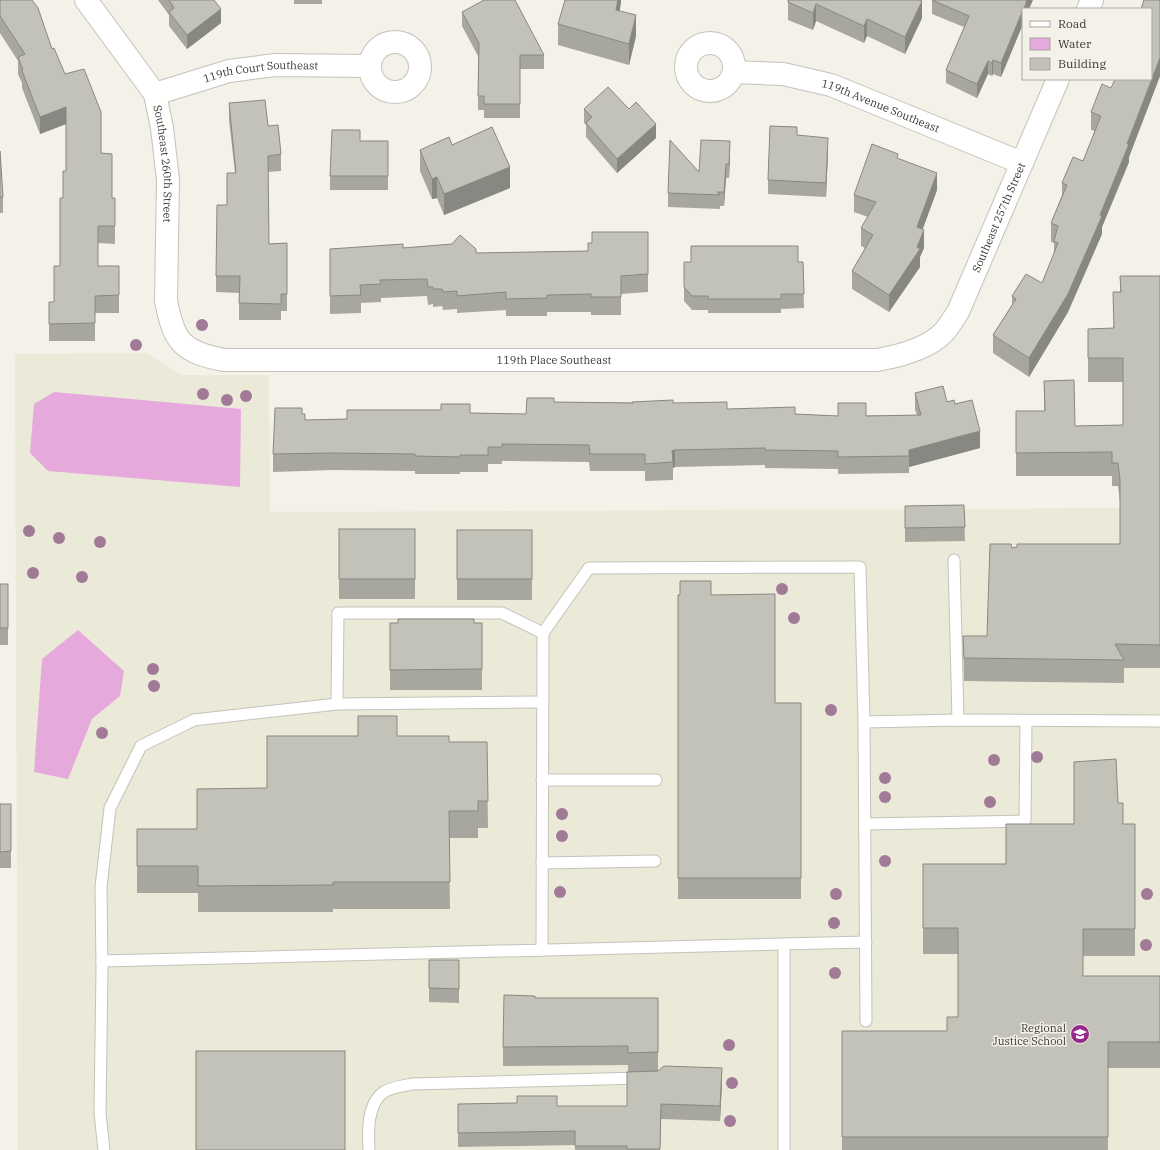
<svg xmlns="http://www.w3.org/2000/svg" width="1160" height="1150" viewBox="0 0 1160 1150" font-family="'IBM Plex Serif',serif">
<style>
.built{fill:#ebe9d8}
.water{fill:#e6a9dc}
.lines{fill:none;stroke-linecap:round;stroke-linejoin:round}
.service-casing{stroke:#c4c2ba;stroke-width:13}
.minor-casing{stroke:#c4c2ba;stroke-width:24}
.service{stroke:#fff;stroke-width:11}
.minor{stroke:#fff;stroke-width:22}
.tree{fill:#a17a98}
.wall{fill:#a8a79f}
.shaded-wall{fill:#888882}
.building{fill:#c3c2b9;stroke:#888882}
.labels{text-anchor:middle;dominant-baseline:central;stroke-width:3;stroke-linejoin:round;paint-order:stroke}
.street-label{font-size:11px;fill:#3a3a36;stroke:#f3f1e8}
.poi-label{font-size:11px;fill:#3a3a36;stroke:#f3f1e8;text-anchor:end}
</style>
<rect width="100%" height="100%" fill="#f3f1e8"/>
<path class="built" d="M146 353 182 375H269L270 512 1160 508V1150H18L15 354Z"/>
<g class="water">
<path d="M54 392 241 409 240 487 48 471 30 453 34 404Z"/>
<path d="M78 630 124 671 120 696 92 719 68 779 34 772 42 659Z"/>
</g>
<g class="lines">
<defs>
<g id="service">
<path d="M954 560 958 720"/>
<path d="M337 704 543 702"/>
<path d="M864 722 866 1021"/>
<path d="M542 780H656"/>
<path d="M865 824 1025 821 1026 721"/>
<path d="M542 863 655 861"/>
<path d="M542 950 543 633"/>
<path d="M102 961 866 942"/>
<path d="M104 1150 100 1113 102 968 101 887 110 808 141 746 194 720 337 704 338 613H502L543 633 589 568 860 567 864 722 958 720 1160 721"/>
<path d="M369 1150C368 1132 367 1103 384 1092 391 1087 404 1086 412 1084L642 1078"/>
<path d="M784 1150V944"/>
</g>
<g id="minor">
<path id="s1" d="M86 0 155 94 162 128 168 180 166 301C174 342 182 352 224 360H877C900 356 927 349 943 333 949 327 953 319 958 312L1058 79"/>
<path d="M1088 9 1092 0"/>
<circle cx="395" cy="67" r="25"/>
<circle cx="710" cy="67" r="24"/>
<path id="s2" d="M734 72 783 74 831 85 1022 163"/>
<path id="s3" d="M155 94 229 71 275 65 369 66"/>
</g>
</defs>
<use href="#service" class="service-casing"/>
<use href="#minor" class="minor-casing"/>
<use href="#service" class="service"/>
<use href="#minor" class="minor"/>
</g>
<g class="tree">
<circle cx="202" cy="325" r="6"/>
<circle cx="136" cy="345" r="6"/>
<circle cx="203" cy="394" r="6"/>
<circle cx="246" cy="396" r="6"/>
<circle cx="227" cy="400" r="6"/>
<circle cx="29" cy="531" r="6"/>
<circle cx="59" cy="538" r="6"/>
<circle cx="100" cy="542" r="6"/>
<circle cx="33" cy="573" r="6"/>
<circle cx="82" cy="577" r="6"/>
<circle cx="782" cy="589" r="6"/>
<circle cx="794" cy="618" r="6"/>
<circle cx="153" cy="669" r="6"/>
<circle cx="154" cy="686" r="6"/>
<circle cx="831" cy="710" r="6"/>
<circle cx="102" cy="733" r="6"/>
<circle cx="1037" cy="757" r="6"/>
<circle cx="994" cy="760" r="6"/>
<circle cx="885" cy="778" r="6"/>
<circle cx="885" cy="797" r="6"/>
<circle cx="990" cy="802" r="6"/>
<circle cx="562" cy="814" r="6"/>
<circle cx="562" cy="836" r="6"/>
<circle cx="885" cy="861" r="6"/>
<circle cx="560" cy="892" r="6"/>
<circle cx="836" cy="894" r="6"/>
<circle cx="1147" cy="894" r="6"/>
<circle cx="834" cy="923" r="6"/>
<circle cx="1146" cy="945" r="6"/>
<circle cx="835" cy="973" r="6"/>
<circle cx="729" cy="1045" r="6"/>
<circle cx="732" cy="1083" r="6"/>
<circle cx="730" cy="1121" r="6"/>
</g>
<g class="wall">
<path d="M0 0 52 49 65 74 101 153 112 198H115V244L98 243V266H119V313H95V341H49V302H54L60 266 63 198 66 171V124L40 134 22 88V83L18 74V61L0 33Z"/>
<path d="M158 0H214L221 23 187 49 169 26V15Z"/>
<rect x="294" y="0" width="28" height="4"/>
<path d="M621 0 619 11 636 36 629 65 558 45V24Z"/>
<path d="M788 0 922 18 905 54 867 36 864 43 816 21 813 30 788 20Z"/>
<path d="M932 0 1023 9V24L1001 77 993 74 992 76 988 74 977 98 946 83V70L964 27 932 14Z"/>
<path d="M1160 0V76L1129 157V162L1102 227V234L1068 312 1029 377 993 353V335L1012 305V296L1042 283 1054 255V243L1051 242V223L1062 195V183L1083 161 1095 131 1091 130V112L1111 88 1151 79Z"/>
<path d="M462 12 544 55V69H520V118H484V110H478V56L462 26Z"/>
<path d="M229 103 268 126 281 154V171L268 172 269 244 287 243V311H281V320H239V293L216 292V276L227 205 235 173 229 120Z"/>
<path d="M584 109 656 138 617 173 586 137V125L584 123Z"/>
<path d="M797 135 828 152 826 197 768 194V180Z"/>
<path d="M360 141H388V190H330V176Z"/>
<path d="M452 145 510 188 444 215 437 198 432 199 420 171V150Z"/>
<path d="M0 151 3 197V213H0Z"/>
<path d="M730 156 729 178H726L724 206H720V209L668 207V193L699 172Z"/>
<path d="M898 159 937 190 922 230 924 248 920 257V267L889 312 852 289V271L865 248 861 246V228L868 217 854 212V195Z"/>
<path d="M648 232V292L621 294V315H591V312H547V316H506V310L457 313V309L443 310 442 306 433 307V304L428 305 427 296 381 298V302L361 303V313L330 314V249L403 248 476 253 588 251 592 243Z"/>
<path d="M684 262H803L804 308 781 309V313H708V310H692L684 301Z"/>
<path d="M1120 276H1160V668H1124V683L964 681 963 636H987L1012 548 1120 544V502L1118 486H1112V476H1016V411H1044V381L1075 426 1123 425V382H1088V329L1113 328 1120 292Z"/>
<path d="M915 393 955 404 980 448 909 467V473L838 474V469L765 468V465L675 467 673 468V480L645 481V471H590L589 462 502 461V464H488V472H460V474H415V471L334 470 273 472V454L302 414 305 420 347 419 470 413 526 414 554 402 673 403 727 409 795 414 838 416 917 415 915 410Z"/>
<path d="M964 505 965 541 905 542V506Z"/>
<rect x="339" y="529" width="76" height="70"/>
<rect x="457" y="530" width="75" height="70"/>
<rect x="0" y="584" width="8" height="61"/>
<path d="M678 595H711L775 703H801V899H678Z"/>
<rect x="390" y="623" width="92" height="67"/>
<path d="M358 716 397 736 449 742H487L488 828H478V838H449L450 909H333V912H198V893H137V829H197L358 736Z"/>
<path d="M1074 762 1118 803 1123 824H1135V956H1083V976H1160V1068H1108V1150H842V1031H947L958 1017V954H923V864H1006L1074 824Z"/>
<rect x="0" y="804" width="11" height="64"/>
<path d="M429 960H459V1003L429 1002Z"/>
<path d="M535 998H658V1070L722 1082 720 1121 661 1119 660 1150H575V1145L458 1147V1104L557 1106H627L628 1065 503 1066V1047Z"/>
</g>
<g class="shaded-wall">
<path d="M618 0H621V3L616 31V10Z"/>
<path d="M1027 0H1033L1029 9H1024Z"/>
<path d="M922 1V18L905 54V37Z"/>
<path d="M816 4V21L813 30V13Z"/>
<path d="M221 9V23L187 49V35Z"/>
<path d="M1023 10V24L1001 77V63Z"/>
<path d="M636 15V36L629 65V44Z"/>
<path d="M867 19V36L864 43V26Z"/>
<path d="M1160 58V76L1129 157V162L1102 227V234L1068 312 1029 377V358L1100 215Z"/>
<path d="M993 60V74L992 76V63Z"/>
<path d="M988 61V74L977 98V84Z"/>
<path d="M66 107V124L40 134V117Z"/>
<path d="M656 124V138L617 173V159Z"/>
<path d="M828 138V152L826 197V183Z"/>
<path d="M730 141V156L729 178V164Z"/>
<path d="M726 164V178L724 206V192Z"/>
<path d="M510 167V188L444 215V194Z"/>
<path d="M937 173V190L917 245V227Z"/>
<path d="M437 177V198L432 199V179Z"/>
<path d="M924 230V248L920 257V267L889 312V295L917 247Z"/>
<path d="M980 431V448L909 467V450Z"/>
<path d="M675 450V467L673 468 672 451Z"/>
<path d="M722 1068V1082L720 1121V1106Z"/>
</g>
<g class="building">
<path d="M0 0H32L38 8 52 49 54 48 65 74 84 69 101 112V153L112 154V198H115V226H98V266H119V295L95 296V323L49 324V302H54V266H60V198H63V171H66V107L40 117 22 71 23 70 18 57 25 54 0 16Z"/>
<path d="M169 0H214L221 9 187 35 169 12 174 8Z"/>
<path d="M484 0H515L544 55H520V104H484V96H478L479 43 462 12Z"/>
<path d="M565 0H618L616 10 636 15 629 44 558 24Z"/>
<path d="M788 0H919L922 1 905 37 867 19 864 26 816 4 813 13 788 2Z"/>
<path d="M932 0H1027L1024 9H1023V10L1001 63 993 60 992 63 988 61 977 84 946 70 969 16Z"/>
<path d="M1144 0H1160V58L1127 144H1129L1100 215 1102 216 1068 294 1029 358 993 335 1016 299 1012 296 1026 274 1042 283 1058 243 1054 241 1058 226 1051 223 1067 185 1062 183 1073 157 1083 161 1101 116 1091 112 1102 84 1111 88 1115 79H1151V9H1141Z"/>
<path d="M608 87 629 109 636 102 656 124 617 159 586 123 592 117 584 109Z"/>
<path d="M265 100 268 126 278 125 281 154 268 156 269 244 287 243V294H281V304L239 303 240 276H216L217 205H227V173H236L229 103Z"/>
<path d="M770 126 797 127V135L828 138 826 183 768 180Z"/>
<path d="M492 127 510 167 444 194 437 177 432 179 420 150 449 137 452 145Z"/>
<path d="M332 130H360V141H388V176H330Z"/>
<path d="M670 140 699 172 701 140 730 141 729 164H726L724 192H717L720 195 668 193Z"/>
<path d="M872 144 898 154 897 158 937 173 917 227 924 230 917 247 920 249 889 295 852 271 873 235 861 228 876 202 854 195Z"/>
<path d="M0 151 3 197H0Z"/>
<path d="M592 232H648V274L621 276V297H591V294L547 295V298L506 299V292L457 296V291L443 292 442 289H433V287H428L427 279 380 280 381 284 360 285 361 295 330 296V249L403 244V248L452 244 460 235 476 249V253L588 251V243H592Z"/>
<path d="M691 246H798V262H803L804 294H781V299H708V296H692L684 287V262H691Z"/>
<path d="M1120 276H1160V645L1115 644 1124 660 964 658 963 636H987L990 544H1011L1012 548 1017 547V544H1120V479L1118 463H1112V452L1016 453V411H1045L1044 381 1074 380 1075 426 1123 425V358H1088V329L1114 328 1113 292H1121Z"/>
<path d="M943 386 947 402 954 400 955 404 972 400 980 431 909 450V456L838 457V451L765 450V448L675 450 672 451 673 462 645 464V454H590L589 445 502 444V447H488V455H460V457L415 456V454L334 453 273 454 275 408H302V414H305V420L347 419V410H441V404H470V413L526 414 527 398H554V402L633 403 632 402 673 400V403L727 402V409L795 407V414L838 416V403H866V416L921 415 915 393Z"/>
<path d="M964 505 965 527 905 528V506Z"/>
<rect x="339" y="529" width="76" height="50"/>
<rect x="457" y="530" width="75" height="49"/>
<path d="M680 581H711V595L775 594V703H801V878H678V595H680Z"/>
<rect x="0" y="584" width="8" height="44"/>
<path d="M398 619H474V623H482V669L390 670V623H398Z"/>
<path d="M358 716H397V736H449V742H487L488 801H478V811H449L450 882H333V885L198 886V866H137V829H197V789L267 788V736H358Z"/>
<path d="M1116 759 1118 803H1123V824H1135V929H1083V976H1160V1042H1108V1137H842V1031H947V1017H958V928H923V864H1006V824H1074V762Z"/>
<path d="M0 804H11V851L0 852Z"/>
<path d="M429 960H459V989L429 988Z"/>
<path d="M504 995 535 996V998H658V1052L628 1053V1046L503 1047Z"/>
<rect x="196" y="1051" width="149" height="99"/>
<path d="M664 1066 722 1068 720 1106 661 1104 660 1149H627V1146H575V1131L458 1133V1104L517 1103V1096H557V1106H627V1072L658 1071Z"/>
</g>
<defs>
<symbol id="school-disc" viewBox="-11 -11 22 22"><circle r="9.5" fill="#95298a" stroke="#f3f1e8"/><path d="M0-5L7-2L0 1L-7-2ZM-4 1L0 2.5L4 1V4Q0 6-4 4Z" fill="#fff"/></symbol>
</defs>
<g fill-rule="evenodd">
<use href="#school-disc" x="1069" y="1023" width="22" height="22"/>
</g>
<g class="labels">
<g class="street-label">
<text stroke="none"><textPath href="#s3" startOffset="109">119th Court Southeast</textPath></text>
<text stroke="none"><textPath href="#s2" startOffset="152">119th Avenue Southeast</textPath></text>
<text stroke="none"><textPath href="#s1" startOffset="187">Southeast 260th Street</textPath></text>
<text stroke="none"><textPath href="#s1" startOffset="1270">Southeast 257th Street</textPath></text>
<text stroke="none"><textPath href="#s1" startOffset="746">119th Place Southeast</textPath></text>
</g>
<g class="poi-label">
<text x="1066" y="1028">Regional<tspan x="1066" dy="13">Justice School</tspan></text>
</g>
</g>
<rect x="1022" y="8" width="130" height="72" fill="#f3f1e8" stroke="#a9a8a1"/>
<rect x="1030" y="21" width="20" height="6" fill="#ffffff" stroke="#a9a8a1"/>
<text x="1058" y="28" font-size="12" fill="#3a3a36">Road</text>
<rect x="1030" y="38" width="20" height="12" fill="#e6a9dc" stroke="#a9a8a1"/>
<text x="1058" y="48" font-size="12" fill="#3a3a36">Water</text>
<rect x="1030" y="58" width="20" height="12" fill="#c3c2b9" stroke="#a9a8a1"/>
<text x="1058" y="68" font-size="12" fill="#3a3a36">Building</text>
</svg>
